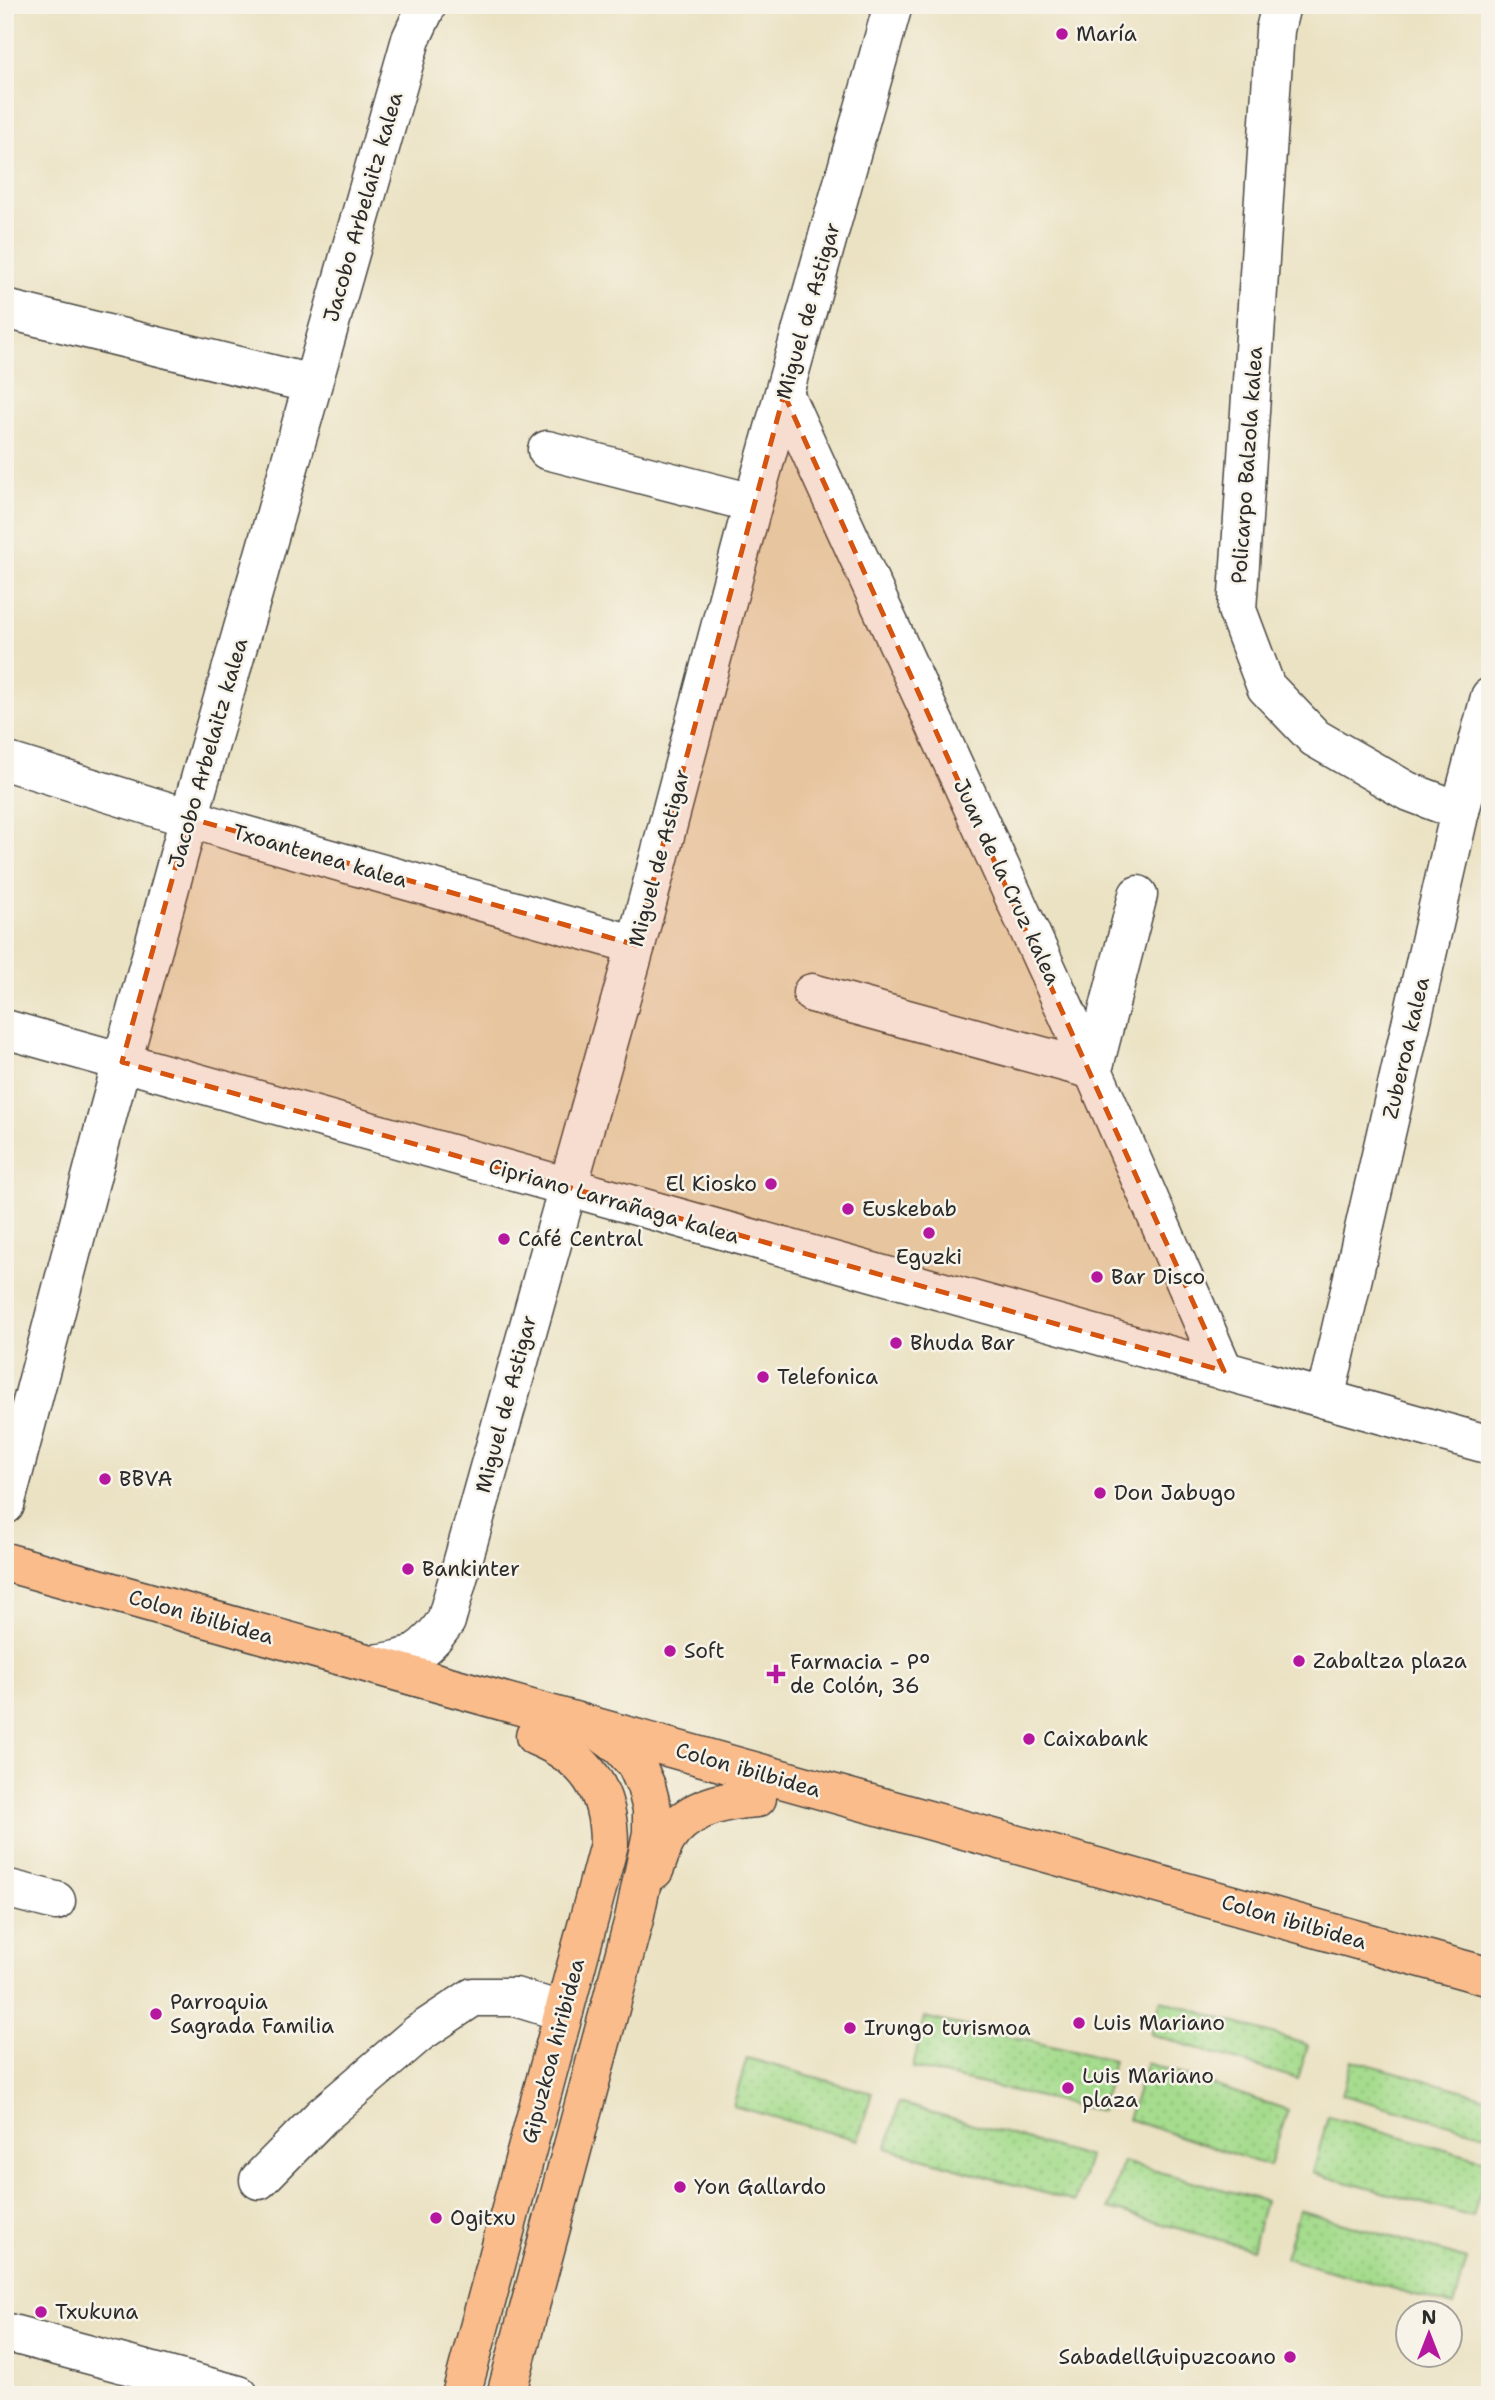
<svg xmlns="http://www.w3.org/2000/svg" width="1495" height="2400" viewBox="0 0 1495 2400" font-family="'Shantell Sans',sans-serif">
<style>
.park{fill:url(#park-dots);stroke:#68845c;stroke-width:2}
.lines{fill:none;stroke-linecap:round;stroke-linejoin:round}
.minor-casing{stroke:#484642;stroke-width:41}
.major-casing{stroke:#484642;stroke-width:41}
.minor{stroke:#fff;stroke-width:38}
.major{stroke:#fabc8b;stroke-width:38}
.marked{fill:#d5540f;fill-opacity:0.2;stroke:#d5540f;stroke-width:5;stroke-dasharray:14 9;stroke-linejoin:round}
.poi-dot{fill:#b5179e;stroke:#f7f3e8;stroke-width:2.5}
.labels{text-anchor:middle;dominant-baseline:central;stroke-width:5;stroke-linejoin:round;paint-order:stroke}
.poi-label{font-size:21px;fill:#2b2b2b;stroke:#f7f3e8;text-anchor:start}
.street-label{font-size:21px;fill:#2b2b2b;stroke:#f7f3e8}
</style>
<defs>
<pattern id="park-dots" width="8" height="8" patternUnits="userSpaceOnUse" patternTransform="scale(1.75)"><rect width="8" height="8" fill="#a5dc8d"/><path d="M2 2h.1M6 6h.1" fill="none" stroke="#8ebd7a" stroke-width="1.8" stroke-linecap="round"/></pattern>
</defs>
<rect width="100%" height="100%" fill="#f7f3e8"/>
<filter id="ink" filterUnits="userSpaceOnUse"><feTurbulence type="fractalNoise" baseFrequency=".0143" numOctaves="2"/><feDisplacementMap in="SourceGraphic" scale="14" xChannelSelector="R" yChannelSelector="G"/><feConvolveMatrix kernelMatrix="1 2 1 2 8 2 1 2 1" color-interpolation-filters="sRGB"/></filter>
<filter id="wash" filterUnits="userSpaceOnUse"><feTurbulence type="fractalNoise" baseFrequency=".00686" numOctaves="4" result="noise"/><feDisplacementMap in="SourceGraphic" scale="28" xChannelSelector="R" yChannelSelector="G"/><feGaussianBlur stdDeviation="1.57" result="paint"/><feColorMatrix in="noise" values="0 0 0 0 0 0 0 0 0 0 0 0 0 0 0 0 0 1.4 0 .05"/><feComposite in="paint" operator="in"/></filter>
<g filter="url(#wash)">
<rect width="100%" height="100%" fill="#ebe2c3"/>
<g class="park">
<path d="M1161 2000 1308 2045 1298 2079 1150 2034Z"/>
<path d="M924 2017 1113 2060 1101 2111 913 2068Z"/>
<path d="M747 2058 872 2093 858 2140 733 2106Z"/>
<path d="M1352 2060 1490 2098V2135L1342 2095Z"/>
<path d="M1147 2063 1288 2110 1269 2166 1128 2119Z"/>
<path d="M899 2103 1089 2157 1075 2202 887 2148Z"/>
<path d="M1328 2116 1488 2161 1473 2217 1313 2173Z"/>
<path d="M1123 2162 1265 2201 1252 2249 1109 2209Z"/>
<path d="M1299 2210 1467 2259 1454 2306 1285 2258Z"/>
</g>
</g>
<g filter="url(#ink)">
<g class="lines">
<defs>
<g id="minor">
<path d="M1281 5 1275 30 1237 610 1266 687 1315 738 1407 791 1460 811"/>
<path d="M5 309 312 384"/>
<path d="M784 394 1093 1070 1224 1371"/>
<path d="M547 450 753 503"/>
<path d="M5 761 241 834 636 945"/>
<path d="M812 993 1093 1070"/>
<path d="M5 1029 1490 1445"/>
<path d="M1093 1070 1138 895"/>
<path d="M1325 1399 1460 811 1490 697"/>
<path d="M5 1505 108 1113 189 818 411 39 427 5"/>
<path d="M371 1664C408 1661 425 1652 446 1621L636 945 753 503 893 5"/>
<path d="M5 1888 56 1901"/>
<path d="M259 2180 322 2116 419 2033 473 1997H515L564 2012"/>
<path d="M5 2332 239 2395"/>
</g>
<g id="major">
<path d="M5 1562 1490 1977"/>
<path d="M654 1870C658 1861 661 1849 666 1840 685 1808 724 1800 757 1798"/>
<path d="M461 2395 609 1844C609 1789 586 1757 535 1736"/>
<path d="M506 2395 634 1919 652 1833V1809L646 1786 636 1764 621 1747 599 1731"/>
</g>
</defs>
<use href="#minor" class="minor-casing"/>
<use href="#major" class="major-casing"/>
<use href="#minor" class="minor"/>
<use href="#major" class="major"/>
</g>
</g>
<path class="marked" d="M784 394 1224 1371 122 1062 189 818 636 945Z"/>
<g class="poi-dot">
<circle cx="1062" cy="34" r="7"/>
<circle cx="771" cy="1184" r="7"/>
<circle cx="848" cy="1209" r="7"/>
<circle cx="929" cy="1233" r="7"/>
<circle cx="504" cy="1239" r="7"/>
<circle cx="1097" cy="1277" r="7"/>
<circle cx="896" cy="1343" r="7"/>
<circle cx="763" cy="1377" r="7"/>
<circle cx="105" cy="1479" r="7"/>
<circle cx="1100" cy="1493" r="7"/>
<circle cx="408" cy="1569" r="7"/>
<circle cx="670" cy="1651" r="7"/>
<circle cx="1299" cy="1661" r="7"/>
<path d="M772.5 1663.5h7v7h7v7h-7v7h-7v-7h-7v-7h7z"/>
<circle cx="1029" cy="1739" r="7"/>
<circle cx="156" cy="2014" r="7"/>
<circle cx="1079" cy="2023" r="7"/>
<circle cx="850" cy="2028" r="7"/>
<circle cx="1068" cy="2088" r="7"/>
<circle cx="680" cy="2187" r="7"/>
<circle cx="436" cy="2218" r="7"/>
<circle cx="41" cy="2312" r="7"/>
<circle cx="1290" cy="2357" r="7"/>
</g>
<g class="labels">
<g class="poi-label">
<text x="1076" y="34">María</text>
<text x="757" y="1184" text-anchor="end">El Kiosko</text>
<text x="862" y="1209">Euskebab</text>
<text x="518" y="1239">Café Central</text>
<text x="929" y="1257" text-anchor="middle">Eguzki</text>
<text x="1111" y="1277">Bar Disco</text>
<text x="910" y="1343">Bhuda Bar</text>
<text x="777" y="1377">Telefonica</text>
<text x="119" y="1479">BBVA</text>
<text x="1114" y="1493">Don Jabugo</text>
<text x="422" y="1569">Bankinter</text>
<text x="684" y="1651">Soft</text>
<text x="1313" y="1661">Zabaltza plaza</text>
<text x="790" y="1662">Farmacia - Pº<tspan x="790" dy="24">de Colón, 36</tspan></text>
<text x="1043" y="1739">Caixabank</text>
<text x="170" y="2002">Parroquia<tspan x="170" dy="24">Sagrada Familia</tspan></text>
<text x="1093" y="2023">Luis Mariano</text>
<text x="864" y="2028">Irungo turismoa</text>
<text x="1082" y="2076">Luis Mariano<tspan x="1082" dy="24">plaza</tspan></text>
<text x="694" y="2187">Yon Gallardo</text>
<text x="450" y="2218">Ogitxu</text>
<text x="55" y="2312">Txukuna</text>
<text x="1276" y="2357" text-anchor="end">SabadellGuipuzcoano</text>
</g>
<g class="street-label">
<text transform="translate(363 207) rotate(-74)">Jacobo Arbelaitz kalea</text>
<text transform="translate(808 311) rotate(-74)">Miguel de Astigar</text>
<text transform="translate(1247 465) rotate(-86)">Policarpo Balzola kalea</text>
<text transform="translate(208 753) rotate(-74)">Jacobo Arbelaitz kalea</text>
<text transform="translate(320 856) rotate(16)">Txoantenea kalea</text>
<text transform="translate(659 858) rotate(-75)">Miguel de Astigar</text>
<text transform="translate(1007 882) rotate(65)">Juan de la Cruz kalea</text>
<text transform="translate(1406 1048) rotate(-77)">Zuberoa kalea</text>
<text transform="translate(614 1201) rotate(16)">Cipriano Larrañaga kalea</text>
<text transform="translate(506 1404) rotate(-75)">Miguel de Astigar</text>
<text transform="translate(201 1617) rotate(16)">Colon ibilbidea</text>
<text transform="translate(748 1770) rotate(16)">Colon ibilbidea</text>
<text transform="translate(1294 1922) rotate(16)">Colon ibilbidea</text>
<text transform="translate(553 2051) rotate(-75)">Gipuzkoa hiribidea</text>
</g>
</g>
<rect width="1495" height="2400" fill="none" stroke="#f7f3e8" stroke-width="28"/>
<g transform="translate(1429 2334)"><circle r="33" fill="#f7f3e8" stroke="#a5a39c" stroke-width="2"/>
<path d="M0-5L12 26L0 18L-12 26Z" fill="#b5179e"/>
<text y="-10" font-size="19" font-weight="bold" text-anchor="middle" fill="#2b2b2b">N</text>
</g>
</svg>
